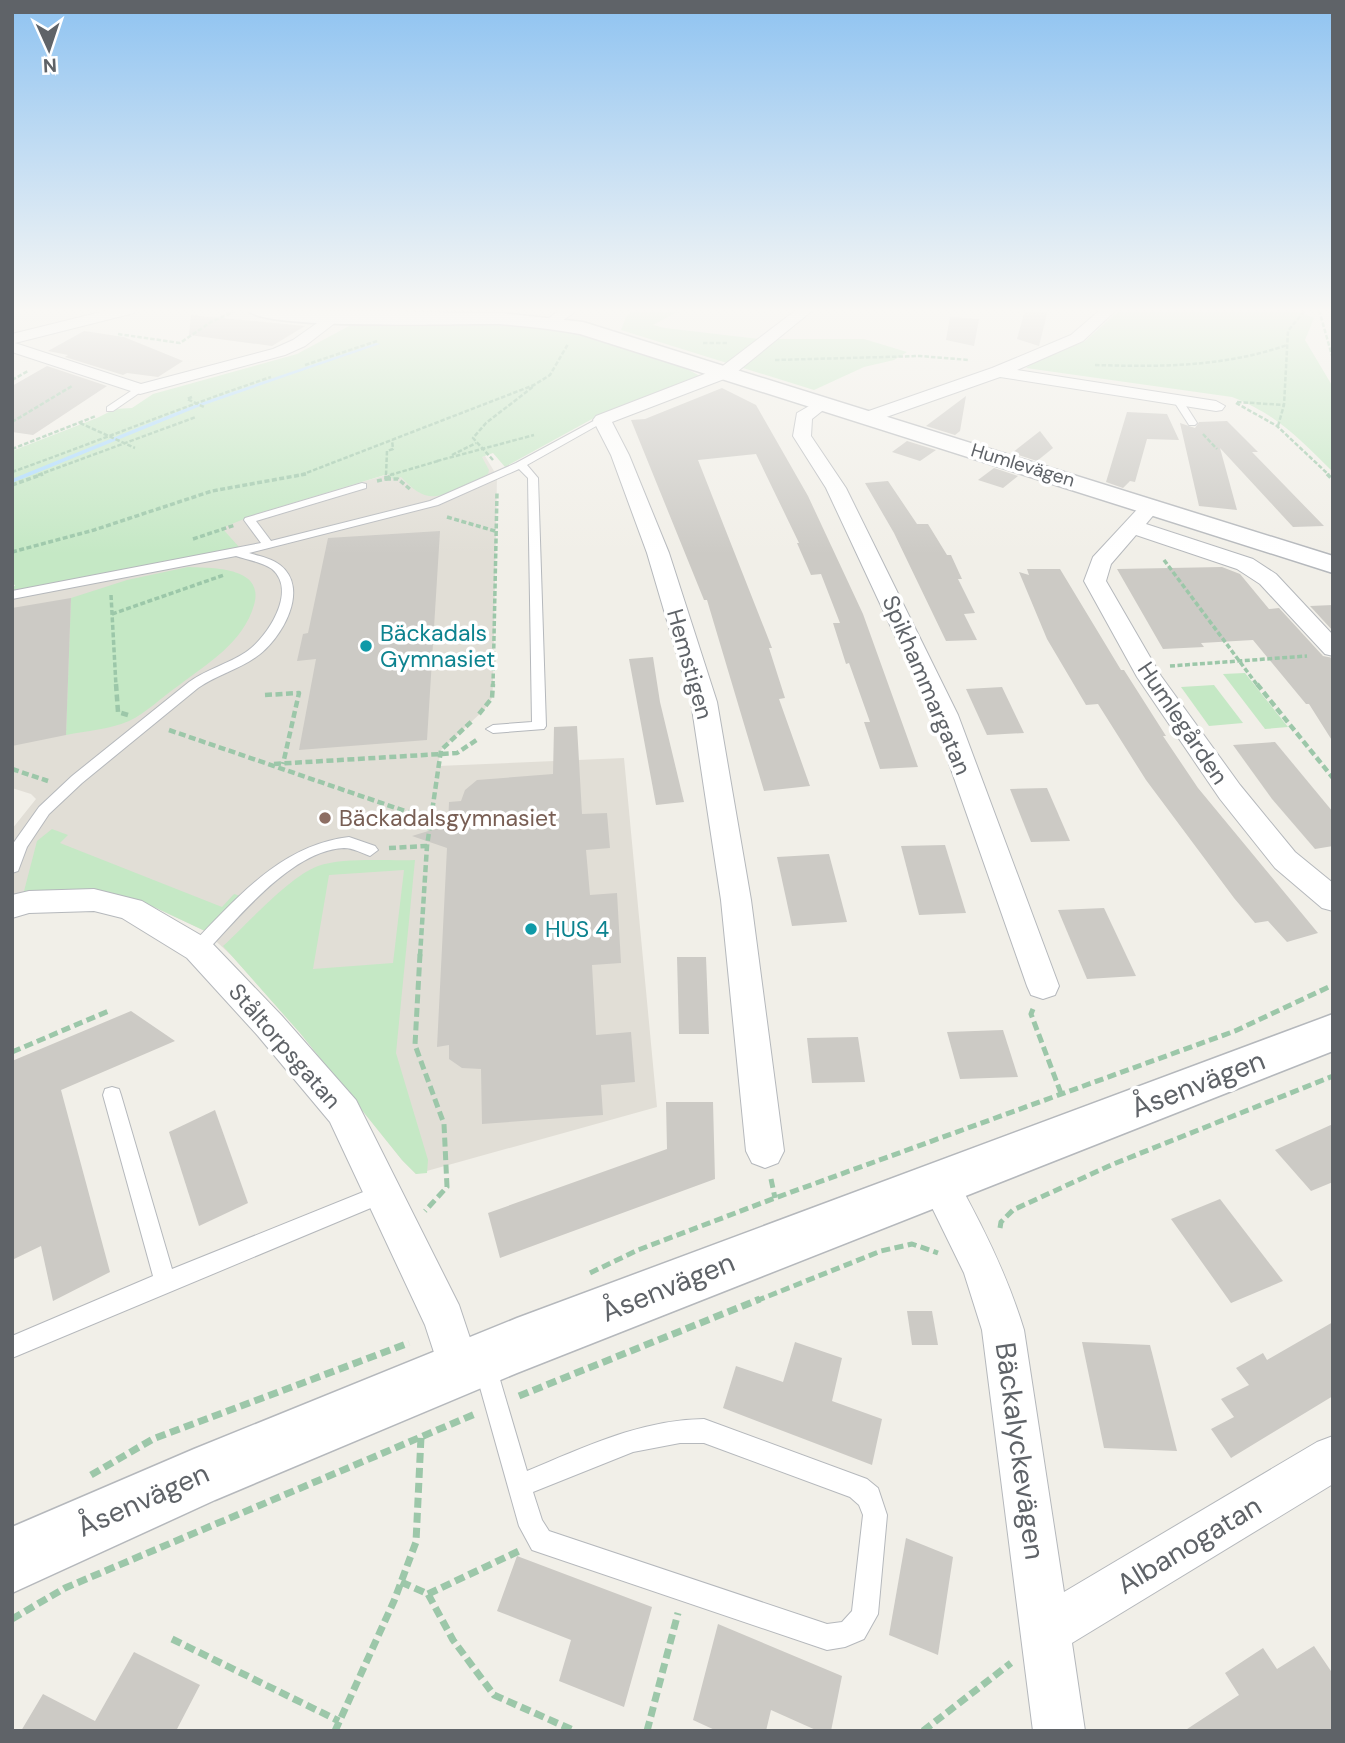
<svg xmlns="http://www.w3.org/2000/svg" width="1345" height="1743" viewBox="0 0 1345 1743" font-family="'DM Sans',sans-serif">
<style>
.education{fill:#e1ded6}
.green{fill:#c5e8c5;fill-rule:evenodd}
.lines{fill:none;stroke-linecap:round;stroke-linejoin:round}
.stream{fill:#aadaff;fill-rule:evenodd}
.building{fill:#cccac5}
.service-casing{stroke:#b5b8bc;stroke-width:2}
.minor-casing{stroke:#b5b8bc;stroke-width:2}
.tertiary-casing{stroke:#b5b8bc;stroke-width:3}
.path-far4{stroke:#9cc7a9;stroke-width:2.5;stroke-dasharray:4.5 2;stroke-linecap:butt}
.path-far3{stroke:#9cc7a9;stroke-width:3.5;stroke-dasharray:5 2.5;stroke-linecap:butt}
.path-far2{stroke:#9cc7a9;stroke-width:4.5;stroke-dasharray:7 3.5;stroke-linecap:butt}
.path-far1{stroke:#9cc7a9;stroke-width:5;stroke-dasharray:9 4.5;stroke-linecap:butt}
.path{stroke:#9cc7a9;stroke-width:7;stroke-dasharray:10 5;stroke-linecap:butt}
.service{fill:#fff;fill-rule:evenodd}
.minor{fill:#fff;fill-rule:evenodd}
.tertiary{fill:#fff;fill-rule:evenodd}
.culture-dot{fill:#0f9aa8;stroke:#fff;stroke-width:2.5}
.education-dot{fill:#8d6e63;stroke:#fff;stroke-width:2.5}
.labels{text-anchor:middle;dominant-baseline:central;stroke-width:7;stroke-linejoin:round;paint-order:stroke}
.far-street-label{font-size:19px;fill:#5f6368;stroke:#fff}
.culture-label{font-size:23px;fill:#0d838f;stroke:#fff;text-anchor:start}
.street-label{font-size:23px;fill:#5f6368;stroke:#fff}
.education-label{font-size:23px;fill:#785e54;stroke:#fff;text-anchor:start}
.near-street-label{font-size:28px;fill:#5f6368;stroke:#fff}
</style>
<rect width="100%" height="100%" fill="#f1efe8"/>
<path class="education" d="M485 456 497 476 493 685 492 698 484 710 441 750 438 766 624 758 657 1107 416 1174 402 1160 300 1033 233 957 205 931 154 907 108 893 12 897V829L36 799 31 794 12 788V587L131 548 400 471Z"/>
<g class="green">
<path d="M634 310H681L653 325 665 328 759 339H864L907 352 894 360 864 367 814 390 621 330 626 317Z"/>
<path d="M1120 310H1292L1314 318 1305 340 1333 387V472C1298 438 1278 415 1232 397L1026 368 1039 359 1085 341Z"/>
<path d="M497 325 564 330 685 368 700 376 603 413 505 467 493 453 482 457 489 470 488 474C476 481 442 499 429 496 417 494 409 485 401 477L393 479 388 474 256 514 222 528 239 547 236 549 12 591 15 585 12 584V451L97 418 115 409 132 408 153 394 297 354 349 326Z"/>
<path d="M188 567C214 568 265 567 254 605 243 643 208 663 178 686 162 697 146 713 129 721 111 729 86 731 66 735L71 598 127 580Z"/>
<path d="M1245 673 1288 727 1265 729 1223 674Z"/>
<path d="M1214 685 1243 723 1209 726 1181 687Z"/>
<path d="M52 829 68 835 60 843 222 907 234 894 244 897 205 931 154 907 108 893 23 895 37 841Z"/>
<path d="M415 860 396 1053 428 1160 427 1173 416 1174 402 1160 300 1033 223 946C246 925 290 876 318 866 343 857 388 861 415 860ZM404 870 393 963 313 969 329 875Z"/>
</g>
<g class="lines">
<path class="stream" d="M376 343 380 344 198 407 12 483V479L194 405Z"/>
</g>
<g class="building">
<path d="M1025 310H1048L1039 346 1017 339Z"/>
<path d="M191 315 305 326 272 346 189 335Z"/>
<path d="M950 317 979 319 974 346 946 340Z"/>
<path d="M84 331 124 337 183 361 158 377 127 373 123 375 65 357 68 355 48 351Z"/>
<path d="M47 366 107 386 33 435 12 432V386Z"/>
<path d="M722 388 756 405 808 496 863 614 918 767 880 769 864 722H870L849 663 846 664 833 623H840L821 574 811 575 797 543H799L756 454 698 460 772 648H769L785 698 779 699 810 786 764 791 707 600H704L631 420 645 419Z"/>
<path d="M966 396 960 431 955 435 926 426Z"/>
<path d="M1127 412 1167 414 1179 440 1147 439 1135 482 1130 481 1123 488 1106 482Z"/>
<path d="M1227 421 1258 452H1252L1324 526 1293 527 1220 448 1237 510 1199 506 1180 423 1195 428 1199 422Z"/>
<path d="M1040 431 1053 448 1037 461 1012 453Z"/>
<path d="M907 441 936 450 920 461 892 452Z"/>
<path d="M994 468 1018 476 1003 488 978 480Z"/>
<path d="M888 481 917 524H928L947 555H951L962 579H958L975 613 964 614 977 640 946 641 894 533 865 483Z"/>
<path d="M440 531 427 740 299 750 316 659 297 661 303 634 308 633 328 538Z"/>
<path d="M1222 567 1240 574 1269 609 1279 608 1323 656 1333 658V742L1309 704H1306L1253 640 1201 643 1204 647 1163 649 1117 569Z"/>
<path d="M1027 569H1060L1121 670H1124L1166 736H1163L1198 788 1318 933 1287 942 1268 921 1255 923 1234 898 1146 780 1098 704 1086 705 1047 639 1019 572 1029 575Z"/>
<path d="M71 598 66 735 12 746V608Z"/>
<path d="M1333 605V631L1310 606Z"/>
<path d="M653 657 660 702 684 802 656 805 629 659Z"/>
<path d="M1002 687 1024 733 987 735 966 689Z"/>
<path d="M577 726 582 814 607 813 610 848 586 850 590 895 617 893 621 963 592 965 596 1035 631 1032 635 1082 601 1085 603 1115 482 1124 481 1069 462 1068 449 1059V1045L437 1047 447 848 412 836 448 825 449 802 461 801 465 790 477 780 553 774 554 727Z"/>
<path d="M1275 742 1333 812V846L1315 849 1272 799 1233 745Z"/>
<path d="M1047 788 1070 841 1031 842 1010 789Z"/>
<path d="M945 845 966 913 919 915 901 846Z"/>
<path d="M829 854 847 922 792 926 777 857Z"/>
<path d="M1104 908 1136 976 1087 979 1058 910Z"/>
<path d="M677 957H706L709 1034H679Z"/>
<path d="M131 1011 175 1041 61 1090 110 1272 53 1301 41 1246 12 1260V1061Z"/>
<path d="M1003 1030 1018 1077 960 1079 947 1032Z"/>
<path d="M858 1037 865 1082 812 1083 807 1038Z"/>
<path d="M666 1102H713L715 1179 500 1258 488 1213 667 1149Z"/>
<path d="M215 1110 248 1203 199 1226 169 1132Z"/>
<path d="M1333 1124V1182L1311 1191 1275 1150Z"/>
<path d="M1220 1199 1283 1281 1231 1303 1171 1219Z"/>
<path d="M907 1311H932L938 1345H912Z"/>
<path d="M1333 1322V1396L1231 1458 1211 1429 1234 1417 1221 1399 1249 1385 1236 1368 1263 1353 1267 1360Z"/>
<path d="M795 1342 842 1358 832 1401 882 1419 872 1465 723 1408 736 1366 783 1382Z"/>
<path d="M1082 1342 1150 1345 1177 1451 1104 1448Z"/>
<path d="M906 1538 953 1557 938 1655 889 1635Z"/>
<path d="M517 1556 652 1607 624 1707 559 1681 571 1640 497 1611Z"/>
<path d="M718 1624 842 1676 831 1731H818L771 1710 766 1731H717L693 1720Z"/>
<path d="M1314 1646 1333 1674V1731H1184L1239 1695 1225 1673 1263 1648 1277 1669Z"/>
<path d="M134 1652 200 1685 176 1731H21L43 1694 95 1721Z"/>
</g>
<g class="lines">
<defs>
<g id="service">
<path d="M137 387 145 389 113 411H107V407Z"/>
<path d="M1175 398H1181L1197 423 1195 425H1189L1173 400Z"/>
<path d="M599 418 607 420 527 465 538 478 546 726 544 729 493 733 486 729 493 725 532 722 528 478 519 469 438 505 249 553C259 556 271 558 280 565 311 589 281 640 256 657 238 670 216 675 198 688L82 783 49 814 27 847 18 871 12 873V845L39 807 72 776 189 682C207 669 228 664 246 652 267 638 298 591 272 569 262 562 248 560 236 556L12 599V591L261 543 244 520 245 518 362 483 366 484V488L256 521 271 541 430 501 516 463Z"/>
<path d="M349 837 375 846 378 850 370 856C362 853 353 848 344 848 292 850 238 918 204 954H192L190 949 192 944C237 898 281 845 349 837Z"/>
<path d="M112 1087 119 1089 121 1095 172 1269 383 1184 390 1186 393 1193 390 1200 12 1358V1336L153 1276 103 1095 105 1089Z"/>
<path d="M485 1355 493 1358 496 1366 527 1471C585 1447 640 1420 704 1419L867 1479 878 1488 887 1515 878 1614 864 1639 845 1647 827 1650 532 1550 519 1526 474 1366 477 1358ZM680 1443H704L850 1497 859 1505 863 1515 852 1611 842 1622 827 1624 549 1531 542 1520 533 1492 633 1452Z"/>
</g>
<g id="minor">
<path d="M109 310H136L134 313 15 343 141 384 273 349 293 340 327 316H337L340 319 305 346 285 355 140 394 12 352V334Z"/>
<path d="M560 310H578L556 325H546L543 322Z"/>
<path d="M796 310H813L732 376 612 422 629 455 669 553 717 702 751 900 784 1151 778 1163 765 1168 752 1163 746 1151 721 900 691 702 647 553 611 455 593 420 596 416 720 368Z"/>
<path d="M1100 310H1116L1083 341 1017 370 1216 401 1225 406 1222 410 1216 411 1000 377 875 421H863L860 417 863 413 992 368 1071 335Z"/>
<path d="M823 398 832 403 812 419 811 436 846 488 958 715 1059 986 1055 995 1043 999 1031 995 1027 986 932 715 826 488 793 436 797 413Z"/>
<path d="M1151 500 1158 502 1161 506 1146 524 1253 559 1276 574 1333 635V656L1325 654 1260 584 1237 569 1136 535 1111 564 1106 581 1161 676 1240 785 1295 852 1333 883V911L1322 908 1275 868 1220 799 1137 677 1084 581 1093 557 1144 502Z"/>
<path d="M94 889 142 901 209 940 282 1016 356 1100 459 1305 480 1368 474 1383 459 1389 444 1383 425 1325 330 1122 258 1036 187 958 122 918 94 911 29 913 12 918V895L29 891Z"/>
<path d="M939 1165 952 1171C981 1222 1007 1274 1024 1330L1064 1592 1317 1442 1333 1436V1484L1072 1643 1085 1731H1033L982 1330 964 1273 920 1183 926 1171Z"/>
</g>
<g id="tertiary">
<path d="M247 310 502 313 583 322 1333 556V573L580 334C553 329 526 326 499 324 462 323 264 331 247 310Z"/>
<path d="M1333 1014V1051L517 1373 215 1500 12 1593V1527L194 1449 517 1318Z"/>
</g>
</defs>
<use href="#service" class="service-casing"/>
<use href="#minor" class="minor-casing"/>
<use href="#tertiary" class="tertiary-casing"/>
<g class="path-far4">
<path d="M1319 310 1333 359"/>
<path d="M118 334 180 343 211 322 233 312"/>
<path d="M703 343H729"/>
<path d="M775 360 920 356 969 360"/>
<path d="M305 365 377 341"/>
<path d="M1095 365C1161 367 1224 367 1287 345"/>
<path d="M12 380 28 371"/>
<path d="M192 397 187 399 204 407"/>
<path d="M1237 402 1284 405"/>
<path d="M1236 403 1277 426 1329 475"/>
<path d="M12 422 72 386"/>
<path d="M80 423 135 448"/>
<path d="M1278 426 1284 405 1288 331 1305 310"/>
<path d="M1203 434 1217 449"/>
<path d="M12 449 96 416"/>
<path d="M452 455 476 443"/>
<path d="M493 460 473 438 486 423 534 386"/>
<path d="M437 461 534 435"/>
<path d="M12 472C99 441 184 406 271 377"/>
<path d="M38 475 196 417"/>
<path d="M301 475 534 385 550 375 568 344"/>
<path d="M386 475 387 451 393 449 392 440"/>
<path d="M390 475 438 461"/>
</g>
<g class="path-far3">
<path d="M1327 474 1333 480"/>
<path d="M386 479 393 474"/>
<path d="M386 479H398L411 490"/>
<path d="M377 481 386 479V474"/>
<path d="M12 485 43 474"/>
<path d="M447 517 495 531"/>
<path d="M193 539 235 525"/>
<path d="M12 552 94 530 212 491 306 474"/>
<path d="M1164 560 1258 686"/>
<path d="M111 595 116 686"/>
<path d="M112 614 224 575"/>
<path d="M1170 666 1307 656"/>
<path d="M493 686 497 492"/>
</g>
<g class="path-far2">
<path d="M116 684 118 712 128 715"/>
<path d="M1257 684 1333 778"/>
<path d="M265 695 299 693 283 764"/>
<path d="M479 714 492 698 493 684"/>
<path d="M169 730 431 820"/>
<path d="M274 764 457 753 478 739"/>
<path d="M12 769 48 781"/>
<path d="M389 848 427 846"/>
<path d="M420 956 427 846 441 750 473 720"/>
</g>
<g class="path-far1">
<path d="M420 954 415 1045 444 1124 447 1187 425 1211"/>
<path d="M1033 1009 1031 1014 1062 1096"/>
<path d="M12 1052 111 1010"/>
<path d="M771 1179 775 1198"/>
<path d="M1000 1228 1001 1222 1013 1210 1111 1165 1333 1076"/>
<path d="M590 1273 638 1250 775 1198 1235 1031 1333 985"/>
<path d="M756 1301 881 1251 912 1244 938 1253"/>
</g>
<g class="path">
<path d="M519 1396 760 1299"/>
<path d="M91 1475 153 1439 409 1343"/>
<path d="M401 1582 428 1594 453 1640 494 1695 575 1731"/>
<path d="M428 1594 519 1551"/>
<path d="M12 1619 65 1588 475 1414"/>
<path d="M172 1639 339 1721"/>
<path d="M335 1731 394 1601 416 1542 421 1437"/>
<path d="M647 1731 678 1613"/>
<path d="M923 1731 1011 1663"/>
</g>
<use href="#service" class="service"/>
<use href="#minor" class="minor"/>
<use href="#tertiary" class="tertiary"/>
</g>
<linearGradient id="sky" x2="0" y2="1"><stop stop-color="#8fc3f1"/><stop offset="0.56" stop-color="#f9f8f5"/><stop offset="1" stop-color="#f9f8f5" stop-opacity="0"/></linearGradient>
<rect width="1345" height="554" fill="url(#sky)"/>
<g class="culture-dot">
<circle cx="366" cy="646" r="7"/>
<circle cx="531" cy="929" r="7"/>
</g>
<circle class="education-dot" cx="325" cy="818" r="7"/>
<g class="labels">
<g class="far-street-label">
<text transform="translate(1023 465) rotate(17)">Humlevägen</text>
</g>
<g class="culture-label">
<text x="380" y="633">Bäckadals<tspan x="380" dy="26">Gymnasiet</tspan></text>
<text x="545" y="929">HUS 4</text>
</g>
<g class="street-label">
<text transform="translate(690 664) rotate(74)">Hemstigen</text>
<text transform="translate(927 685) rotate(67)">Spikhammargatan</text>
<text transform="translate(1183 723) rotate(56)">Humlegården</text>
<text transform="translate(285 1046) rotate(49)">Ståltorpsgatan</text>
</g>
<g class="education-label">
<text x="339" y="818">Bäckadalsgymnasiet</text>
</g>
<g class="near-street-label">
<text transform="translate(1198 1084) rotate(-21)">Åsenvägen</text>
<text transform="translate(668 1287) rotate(-22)">Åsenvägen</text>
<text transform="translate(1020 1451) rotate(82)">Bäckalyckevägen</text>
<text transform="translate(143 1500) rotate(-24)">Åsenvägen</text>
<text transform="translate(1189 1545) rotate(-31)">Albanogatan</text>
</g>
</g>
<rect width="1345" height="1743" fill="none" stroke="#5f6368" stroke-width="28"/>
<g transform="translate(49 49) rotate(177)" stroke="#ffffff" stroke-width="5" paint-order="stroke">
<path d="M0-5L12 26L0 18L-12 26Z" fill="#5f6368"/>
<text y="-10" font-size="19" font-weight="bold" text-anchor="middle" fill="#5f6368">N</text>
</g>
</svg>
